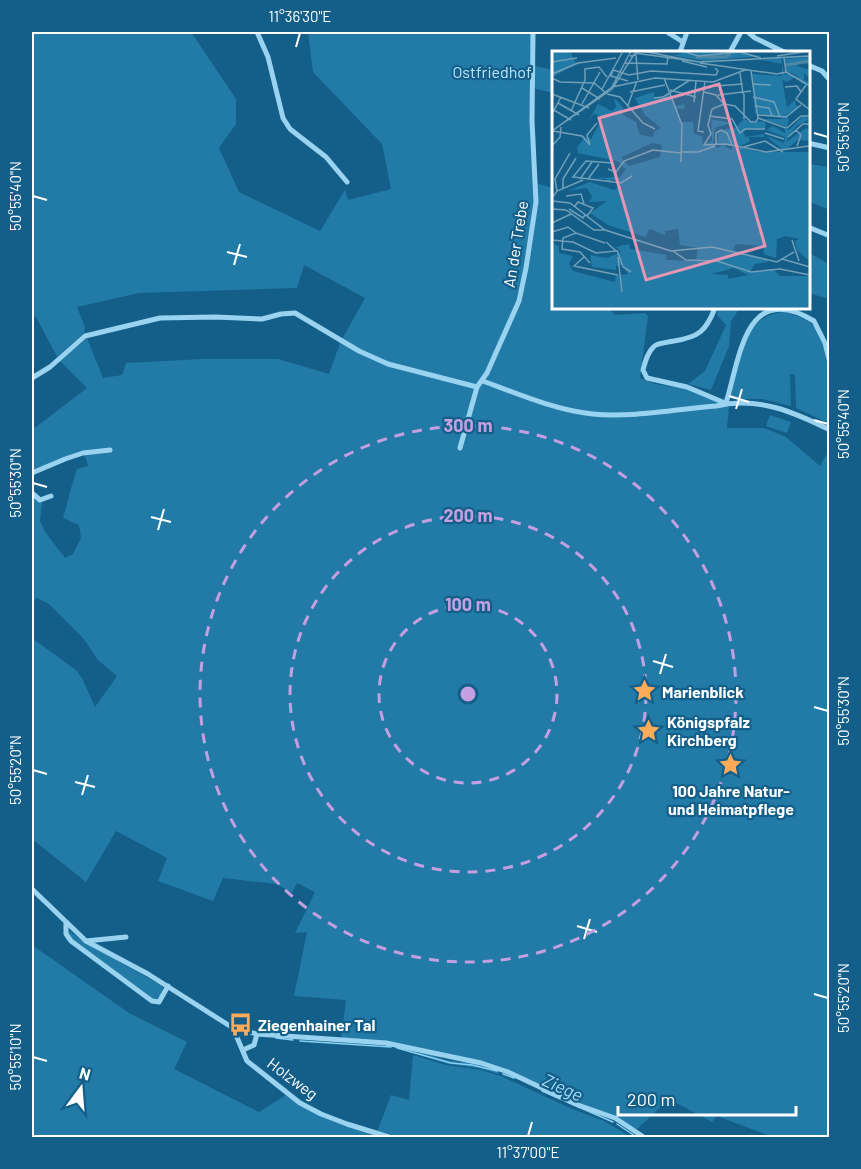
<svg xmlns="http://www.w3.org/2000/svg" width="861" height="1169" viewBox="0 0 861 1169" font-family="Barlow,sans-serif">
<style>
.green{fill:#227aa7}
.lines{fill:none;stroke-linecap:round;stroke-linejoin:round}
.stream{stroke:#8ad1f3;stroke-width:1.5}
.street{stroke:#99d3f0;stroke-width:5}
.ticks{fill:none;stroke:#fff;stroke-width:2}
.ring{fill:none;stroke:#c4a0e2;stroke-width:3;stroke-dasharray:10 8}
.labels{text-anchor:middle;dominant-baseline:central;stroke-width:4.5;stroke-linejoin:round;paint-order:stroke}
.park-label{font-size:16px;fill:#bfe7fc;stroke:#135f89}
.street-label{font-size:16px;fill:#fff;stroke:#135f89}
.poi-label{font-size:16px;font-weight:bold;fill:#fff;stroke:#135f89;text-anchor:start}
.water-label{font-size:18px;font-style:italic;fill:#a4dcf7;stroke:#135f89}
.inset-river{fill:none;stroke:#4e86a3;stroke-width:3}
.inset-road{fill:none;stroke:#719fb8;stroke-width:1.5}
.view{fill:#e497b5;fill-opacity:0.15;stroke:#e497b5;stroke-width:3}
.inset-edge{fill:none;stroke:#fff;stroke-width:3}
.centre{fill:#c4a0e2;stroke:#135f89;stroke-width:3}
.ring-label{font-size:18px;text-anchor:middle;font-weight:bold;fill:#c4a0e2;stroke:#135f89;stroke-width:4.5;stroke-linejoin:round;paint-order:stroke}
.neatline{fill:none;stroke:#fff;stroke-width:2}
.ticks-label{font-size:15px;text-anchor:middle;fill:#fff}
</style>
<rect width="100%" height="100%" fill="#135f89"/>
<g class="green">
<path d="M32 32H191L236 99V124L219 148 239 192 320 231 345 190 348 200 391 189 382 144 313 72 308 32H533L534 66 550 69 553 57V93L532 88 535 183 553 188 554 308H608L615 315 645 313 648 316 640 378 655 384 687 389 729 407 727 428H764L786 437 820 466 829 450V1137H773L717 1116 712 1122 669 1099 636 1130 482 1062 341 1038 346 1000 294 996 307 932 295 933 315 892 297 883 292 893 277 884 223 878 213 901 158 881 167 858 116 831 86 882 32 839V638L76 670 82 678 95 707 117 676 98 660 83 638 49 604 37 598 32 602V495L42 502 40 521 45 532 65 558 73 554 81 538 79 525 63 518C68 502 71 486 77 469L88 466 84 452 32 472V430L87 388 60 361 87 338 103 378 122 375 126 363 202 359H278L329 374 340 343 365 298 304 265 297 288 139 293 77 307 85 327 84 333 57 357 36 317 32 315Z"/>
<path d="M809 164 829 167V210L809 201Z"/>
<path d="M809 253 829 264V299L809 293Z"/>
<path d="M718 308H740L731 321 729 346 711 390 688 384 705 371 726 325 717 315Z"/>
<path d="M784 312C794 315 803 317 811 323 832 342 829 394 830 420L828 423 796 408 795 375 790 374 791 406 762 399H732L730 397C738 364 743 314 784 312Z"/>
<path d="M770 415 791 422 787 433 766 426Z"/>
<path d="M68 930 85 943 161 985 163 988 160 997 155 1000 69 937Z"/>
<path d="M32 945 129 1013 187 1042 174 1069 259 1112 286 1095C316 1117 351 1126 386 1137H32Z"/>
<path d="M396 1048 432 1055 446 1060 478 1064 498 1070 499 1074 478 1068 448 1064Z"/>
<path d="M413 1055 446 1065 481 1070 501 1076 570 1108 604 1121 631 1137 399 1138 387 1133 377 1132 391 1095 409 1100Z"/>
</g>
<g class="lines">
<g class="stream">
<path d="M276 1038 293 1040"/>
<path d="M300 1041 391 1047"/>
<path d="M397 1048 451 1063 472 1065 497 1071"/>
<path d="M503 1074 514 1078"/>
<path d="M542 1091 613 1122"/>
<path d="M617 1124 638 1138"/>
</g>
<g class="street">
<path d="M257 32 268 57 283 118 290 129 326 157 347 182"/>
<path d="M667 32 683 42"/>
<path d="M748 32 755 38 784 52"/>
<path d="M680 52 687 32"/>
<path d="M730 52 741 32"/>
<path d="M808 65 822 71 830 80"/>
<path d="M808 143 830 148"/>
<path d="M808 227 830 236"/>
<path d="M715 308C706 331 699 337 674 341 669 342 661 343 656 345 648 350 645 362 643 370L647 378 687 387 725 403"/>
<path d="M32 378 50 367 85 336 160 318 215 317 262 319 281 314 295 313 359 351 388 364 477 387"/>
<path d="M483 381C518 394 555 410 593 414 629 418 679 409 716 406 757 396 794 412 830 430"/>
<path d="M726 403C740 358 745 279 814 321L825 343 830 363"/>
<path d="M460 448 477 387 487 373 519 301 526 268 536 202 532 121 533 32"/>
<path d="M32 473 65 459 83 453 110 450"/>
<path d="M32 493 40 500 51 496"/>
<path d="M32 889 86 941 148 974 233 1028 257 1034 386 1043 481 1063 508 1072 578 1105 615 1118 645 1138"/>
<path d="M66 924V934L71 941 152 1001 159 1002 168 986"/>
<path d="M86 941 126 937"/>
<path d="M233 1028 247 1061 300 1103 321 1114 347 1124 392 1138"/>
<path d="M243 1050 254 1045 257 1034"/>
</g>
</g>
<path class="ticks" d="M296 47 300 33M814 133 828 137M33 196 47 200M227 252 247 257M234 265 240 244M729 396 749 402M736 409 742 389M814 420 828 424M33 483 47 487M151 517 171 522M158 530 164 509M653 661 673 667M660 674 666 654M814 707 828 711M33 770 47 774M75 782 95 787M82 795 88 775M577 926 597 932M584 939 590 919M814 994 828 998M33 1057 47 1061M528 1136 532 1122"/>
<g class="ring">
<circle cx="468" cy="694" r="89"/>
<circle cx="468" cy="694" r="178"/>
<circle cx="468" cy="694" r="268"/>
</g>
<defs>
<symbol id="sight-bare" viewBox="-9 -9 18 18"><path d="M0-6L1.8-2.2L6-1.7L2.9 1.2L3.7 5.4L0 3.3L-3.7 5.4L-2.9 1.2L-6-1.7L-1.8-2.2Z" fill="#ffab58" stroke="#135f89" stroke-width="2.5" paint-order="stroke"/></symbol>
<symbol id="bus-bare" viewBox="-9 -9 18 18"><path d="M-5-6H5V4H4V6H2V4H-2V6H-4V4H-5ZM-3.5-4V0h7V-4ZM-3.5 1.2v1.5H-2V1.2ZM2 1.2v1.5H3.5V1.2Z" fill="#ffab58" stroke="#135f89" stroke-width="2.5" paint-order="stroke"/></symbol>
</defs>
<g fill-rule="evenodd">
<use href="#sight-bare" x="628" y="674" width="33" height="33"/>
<use href="#sight-bare" x="632" y="714" width="33" height="33"/>
<use href="#sight-bare" x="714" y="748" width="33" height="33"/>
<use href="#bus-bare" x="224" y="1008" width="33" height="33"/>
</g>
<g class="labels">
<g class="park-label">
<text x="492" y="71">Ostfriedhof</text>
</g>
<g class="street-label">
<text transform="translate(515 244) rotate(-81)">An der Trebe</text>
<text transform="translate(293 1078) rotate(37)">Holzweg</text>
</g>
<g class="poi-label">
<text x="662" y="691">Marienblick</text>
<text x="667" y="721">Königspfalz<tspan x="667" dy="18">Kirchberg</tspan></text>
<text x="731" y="790" text-anchor="middle">100 Jahre Natur-<tspan x="731" dy="18">und Heimatpflege</tspan></text>
<text x="258" y="1024">Ziegenhainer Tal</text>
</g>
<g class="water-label">
<text transform="translate(563 1087) rotate(24)">Ziege</text>
</g>
</g>
<g transform="translate(552 51)">
<rect width="258" height="258" fill="#135f89"/>
<path d="M9 0H18L24 13 1 26 0 2ZM124 0 186 1 209 5 151 10 120 4 130 3ZM258 6V14L249 11 245 15 258 19 256 26 252 22V29L258 32 251 33 243 26 235 31 230 29 235 56 243 49 244 55H248L234 64 237 69 235 77 237 79 251 65 258 68 244 75 234 91 254 77 258 78V90L246 89 232 100 214 85 232 92 233 86 214 79 221 75 233 82V75L210 68H234L203 62 199 23 230 25V13L206 8 229 7 232 23 242 24 248 28 244 24 234 20 233 8ZM124 36 117 42 124 55 133 53 132 58H125L129 71H141L142 83 150 85 151 94 160 90 159 68 179 72 163 77 161 93 165 97 171 94 179 99 181 95 207 101H258V211L245 199 243 190 247 188 234 185 225 188 224 207 212 203 211 195 184 193 181 199 216 208 215 211 203 213 198 221 221 218 228 225H258V258H0L1 193 7 195V202L21 205 17 213 21 220 63 231 64 224 76 223 70 214 64 215V219L40 216 38 204 55 207 69 201 64 196 77 193 78 198 115 204 114 209 144 210 146 197 128 194 126 178 113 180V184L97 178 94 186 56 174 38 162 55 150 37 151 40 146 35 137 15 140 38 131 62 139 69 134 66 128 54 131 55 128 41 127 68 126 74 118 65 110 26 102 25 96 32 88 29 84 39 88 51 66 42 63 36 71 46 53 60 60 64 56 62 47 71 56 70 63 84 71 88 84 101 86 103 80 109 77 93 64 83 47 102 41V47L113 45ZM100 92 110 94 108 106 77 115 72 110 70 106ZM182 217 196 224 176 228V224L159 223ZM192 68 201 72 212 70 214 74 213 78H195L191 81 194 86 212 83V86H197L198 90 187 96 165 93 167 80 184 76Z" fill="#227aa7" fill-rule="evenodd"/>
<path class="inset-river" d="M144 6H173L179 3M234 14 258 10"/>
<path class="inset-road" d="M90 0 147 11 258 5M130 0 146 5 188 1 209 7M78 5 84 4 86 29M225 5 251 1M232 7 234 21 258 35M130 10 155 16M0 11 25 7M73 12 115 13 116 5M148 12 225 23 234 21M199 20 206 67 234 77M188 22 191 43M0 23 26 12 64 7M0 27 8 31 42 32 54 42M112 27 130 74 129 111M76 30 59 25 61 19 77 24 99 20 164 24 166 20 163 17M200 33 219 34M254 34 244 48 258 59M163 35 191 33M60 36 103 27 161 31 193 19M233 36 245 35 249 41M30 37 48 48M50 38 70 2M118 39 144 46M78 41 113 34M152 41 164 44 172 53 183 55 199 71H204L206 67M0 43 37 57M55 43 68 46 91 72 103 78M166 44 199 40M201 46 222 51 228 66M102 47 111 46 138 29M142 51 144 30M6 52 27 64M30 53 48 21M172 53 160 58 156 74 159 83 152 94 174 93 214 101 257 95M76 54 85 30M203 55 217 57 220 65M0 58 19 69M19 60 33 29V18L47 16 55 26M0 63 9 46M205 64 234 66 249 54M157 65 180 68 188 82 193 78H213M192 68V43M235 77 249 65H258M244 79 249 84 245 95M0 80 60 36 79 0M0 80 60 38 83 2 148 11 205 8M1 80 30 85 38 94M152 81 146 80 153 30M213 82 232 88M236 86 251 73H258M38 94 35 84 45 72M164 94V82L169 79 175 82 180 94M0 95 8 86 9 76M188 97 213 90 231 101M129 101H146L163 95M60 112 34 110 21 126 69 132 80 125M56 118 64 121 72 110 101 99 129 102M28 128 40 111M36 128 47 113M11 137V128L24 107M5 140 3 128 18 102M14 145 29 143 32 153M0 147 5 140 31 129M0 150 18 152 53 179 119 200 160 196 225 211 242 201M23 155 26 151 41 157 35 165M0 158 14 159 42 179H53M17 158 31 167 33 164M0 172 19 163M0 181 16 176 24 182M0 189 21 191 44 202 64 200 54 191M240 189 247 210M65 199 71 216 79 221M121 200 134 209 165 210 199 221 228 218 258 224M32 206 22 215 66 224M66 206 70 241M230 208 258 216M38 212 28 201 10 198 11 187 24 182 53 192"/>
<path class="view" d="M167 33 213 195 94 229 47 67Z"/>
<rect width="258" height="258" class="inset-edge"/>
</g>
<circle cx="468" cy="694" r="9" class="centre"/>
<g class="ring-label">
<text x="468" y="432">300 m</text>
<text x="468" y="522">200 m</text>
<text x="468" y="611">100 m</text>
</g>
<rect width="861" height="1169" fill="none" stroke="#135f89" stroke-width="66"/>
<g transform="translate(81 1088) rotate(16)" stroke="#135f89" stroke-width="4.5" paint-order="stroke">
<path d="M0-4.5L10 22L0 15L-10 22Z" fill="#ffffff"/>
<text y="-9" font-size="16" font-weight="bold" text-anchor="middle" fill="#ffffff">N</text>
</g>
<path d="M618 1106v9h178v-9" fill="none" stroke="#ffffff" stroke-width="3"/>
<text x="627" y="1106" font-size="18" fill="#ffffff" stroke="#135f89" stroke-width="4.5" paint-order="stroke">200 m</text>
<rect x="33" y="33" width="795" height="1103" class="neatline"/>
<g class="ticks-label">
<text x="300" y="22">11°36'30"E</text>
<text transform="translate(844 137) rotate(-90)" y="5">50°55'50"N</text>
<text transform="translate(16 196) rotate(-90)" y="5">50°55'40"N</text>
<text transform="translate(844 424) rotate(-90)" y="5">50°55'40"N</text>
<text transform="translate(16 483) rotate(-90)" y="5">50°55'30"N</text>
<text transform="translate(844 711) rotate(-90)" y="5">50°55'30"N</text>
<text transform="translate(16 770) rotate(-90)" y="5">50°55'20"N</text>
<text transform="translate(844 998) rotate(-90)" y="5">50°55'20"N</text>
<text transform="translate(16 1057) rotate(-90)" y="5">50°55'10"N</text>
<text x="528" y="1158">11°37'00"E</text>
</g>
</svg>
